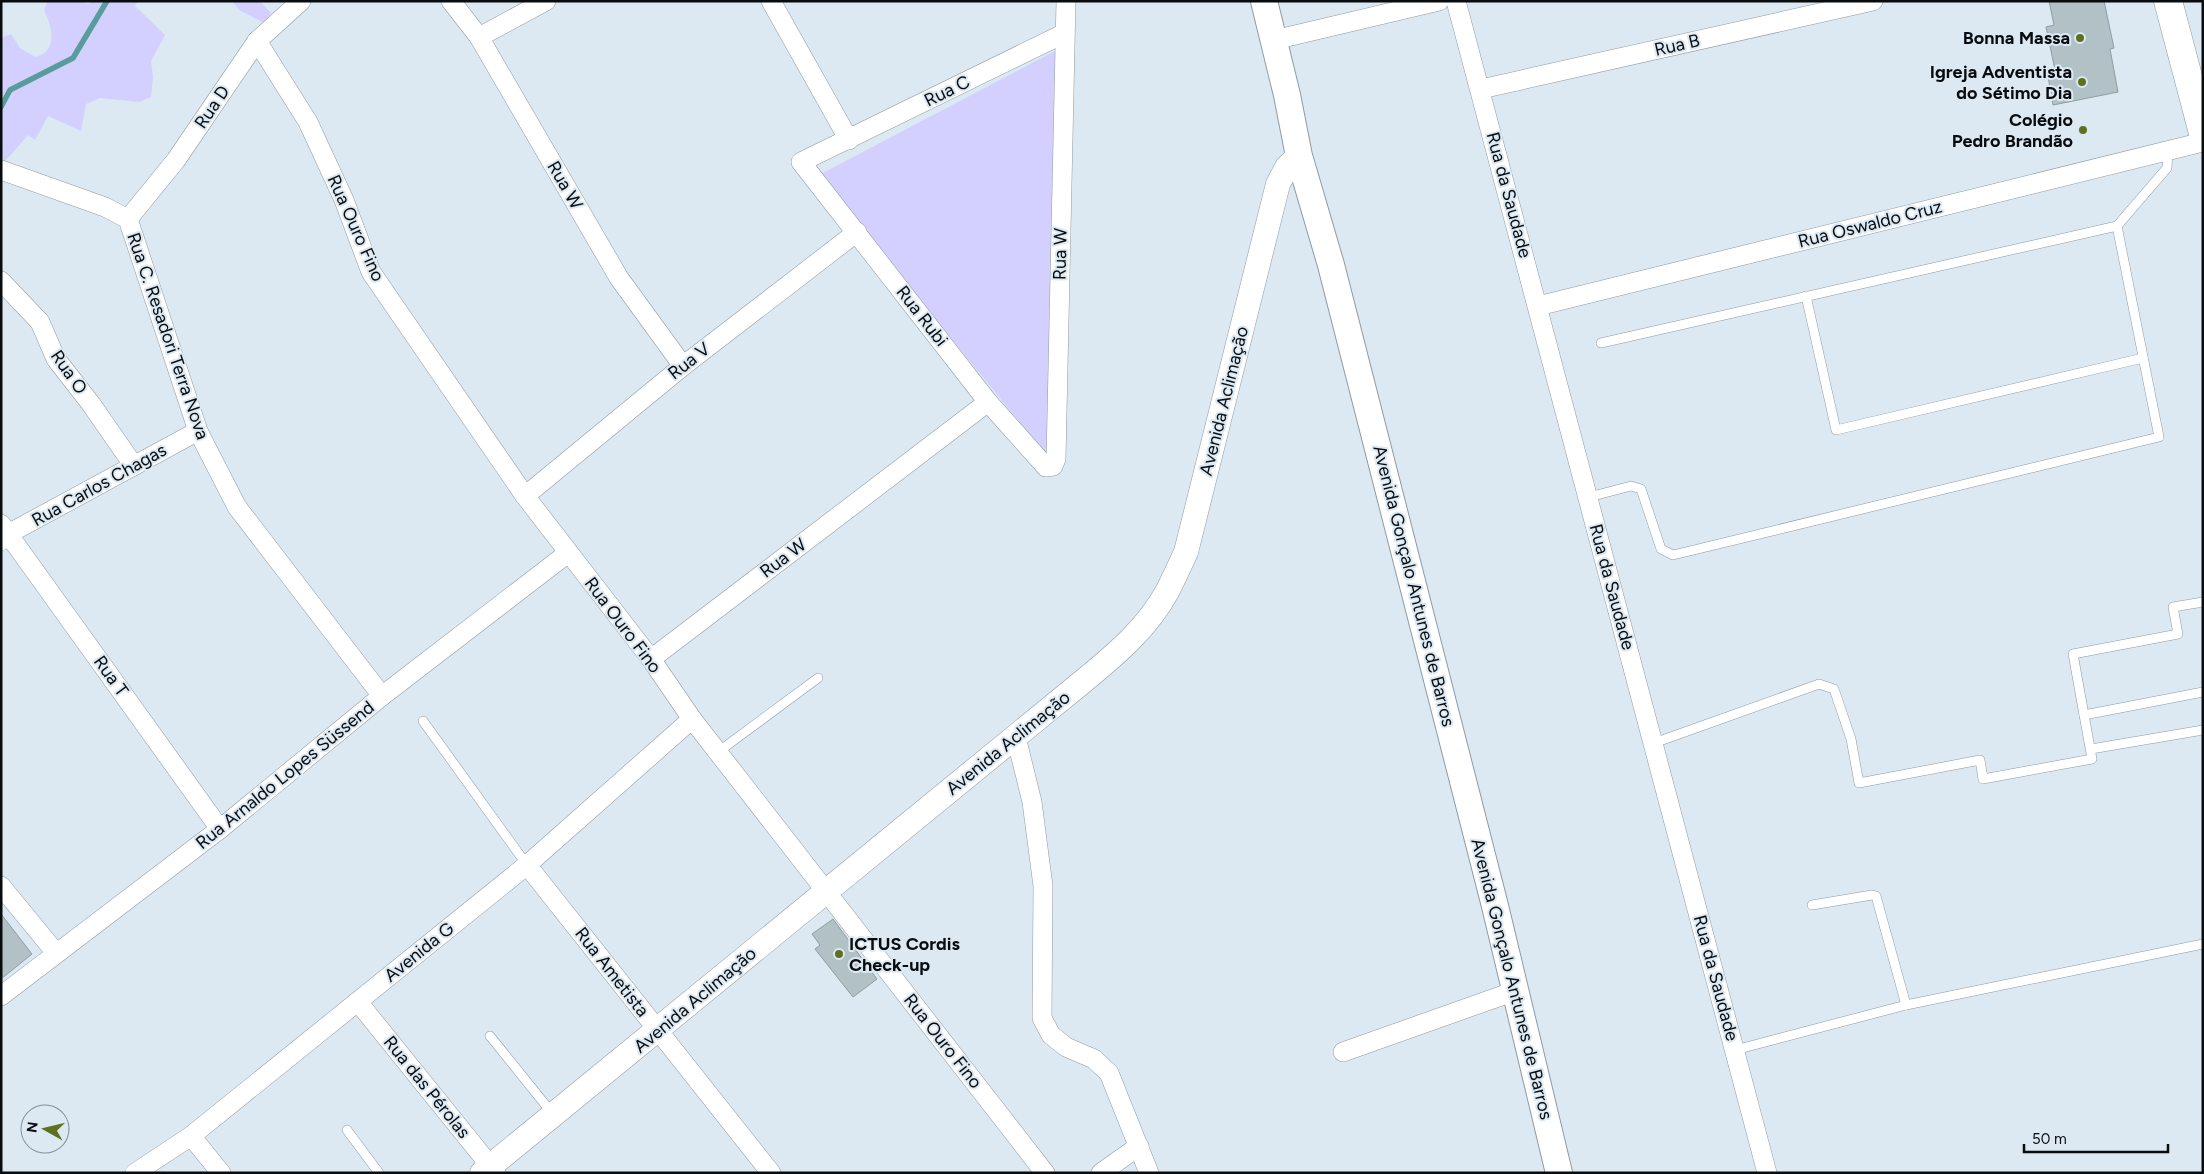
<svg xmlns="http://www.w3.org/2000/svg" width="2204" height="1174" viewBox="0 0 2204 1174" font-family="Figtree,sans-serif">
<style>
.green{fill:#d3d0ff}
.lines{fill:none;stroke-linecap:round;stroke-linejoin:round}
.stream{stroke:#589d9c;stroke-width:5.5}
.building{fill:#b1c1c6;stroke:#8e9ea2}
.service-casing{stroke:#8f9ba3;stroke-width:10}
.minor-casing{stroke:#8f9ba3;stroke-width:20}
.tertiary-casing{stroke:#8f9ba3;stroke-width:25}
.secondary-casing{stroke:#8f9ba3;stroke-width:28}
.primary-casing{stroke:#8f9ba3;stroke-width:29}
.service{stroke:#fff;stroke-width:9}
.minor{stroke:#fff;stroke-width:19}
.tertiary{stroke:#fff;stroke-width:24}
.secondary{stroke:#fff;stroke-width:26}
.primary{stroke:#fff;stroke-width:28}
.poi-dot{fill:#5d7120;stroke:#dce8f2;stroke-width:2}
.labels{text-anchor:middle;dominant-baseline:central;stroke-width:4;stroke-linejoin:round;paint-order:stroke}
.poi-label{font-size:18px;font-weight:bold;fill:#080c0f;stroke:#dce8f2;text-anchor:end}
.street-label{font-size:18px;fill:#080c0f;stroke:#dce8f2}
</style>
<rect width="100%" height="100%" fill="#dce8f2"/>
<g class="green">
<path d="M48 1H78L88 4 93 1H138L135 6 165 35 151 61 153 77 151 97 139 102 100 98 86 104 81 131 48 116 35 140 28 135 1 166V38L11 34 20 48 35 57C59 52 52 26 44 10Z"/>
<path d="M232 1H260L271 13 264 23 239 10Z"/>
<path d="M1057 50 1050 460 819 175Z"/>
</g>
<g class="lines">
<path class="stream" d="M1 107 10 90 73 58 107 1"/>
</g>
<g class="building">
<path d="M2049 1H2104L2114 48 2110 49 2118 92 2053 105 2047 71 2055 70 2046 27 2054 25Z"/>
<path d="M1 914 32 954 1 979Z"/>
<path d="M833 919 877 979 853 997 815 949 820 945 812 934Z"/>
</g>
<g class="lines">
<defs>
<g id="service">
<path d="M1806 296 1836 430 2143 358"/>
<path d="M1601 343 2117 226"/>
<path d="M1589 497 1631 486 1641 489 1661 549 1673 555 2159 437 2117 226 2167 168 2168 150"/>
<path d="M2084 715 2203 692"/>
<path d="M423 721 527 865"/>
<path d="M1654 743 1819 684 1834 689 1851 739 1859 783 1980 760 1983 779 2092 759 2073 654 2178 634 2173 607 2203 602"/>
<path d="M2091 749 2203 730"/>
<path d="M718 752 818 678"/>
<path d="M1812 905 1872 895 1876 896 1906 1005"/>
<path d="M490 1036 552 1113"/>
<path d="M1735 1050 1906 1005 2203 944"/>
<path d="M347 1130 379 1173"/>
</g>
<g id="minor">
<path d="M451 1 479 37 619 278 683 366"/>
<path d="M771 1 849 140"/>
<path d="M1456 1 1767 1173"/>
<path d="M1065 33 801 162 988 402 1046 467 1053 466 1056 459 1066 1"/>
<path d="M479 37 546 1"/>
<path d="M1274 40 1439 1"/>
<path d="M257 41 308 122 344 200 371 272 525 496 651 659 692 719 1045 1173"/>
<path d="M1481 89 1873 1"/>
<path d="M1 170 105 207 128 219 198 431 237 507 382 696"/>
<path d="M128 219 176 160 257 41 301 1"/>
<path d="M1 281 40 322 56 359 91 404 134 466"/>
<path d="M1538 306 2203 142"/>
<path d="M525 496 683 366 857 232"/>
<path d="M1 524 220 829"/>
<path d="M1 541 8 534 198 431"/>
<path d="M651 659 988 402"/>
<path d="M1016 737 1032 802 1043 886 1042 1018 1051 1035 1066 1047 1094 1059 1109 1073 1149 1173"/>
<path d="M527 865 771 1173"/>
<path d="M1 886 56 953"/>
<path d="M1 996 220 829 382 696 568 553"/>
<path d="M358 1002 496 1173"/>
<path d="M1343 1052 1515 991"/>
<path d="M191 1136 221 1173"/>
<path d="M135 1173 191 1136 527 865 692 719"/>
<path d="M1101 1173 1139 1146"/>
</g>
<path id="tertiary" d="M482 1173 1081 683C1114 656 1148 628 1168 590 1174 578 1180 565 1186 552L1278 184 1287 167 1299 156"/>
<path id="secondary" d="M1264 1 1287 95 1299 156 1331 265 1495 906 1559 1173"/>
<path id="primary" d="M2168 1 2203 133"/>
</defs>
<use href="#service" class="service-casing"/>
<use href="#minor" class="minor-casing"/>
<use href="#tertiary" class="tertiary-casing"/>
<use href="#secondary" class="secondary-casing"/>
<use href="#primary" class="primary-casing"/>
<use href="#service" class="service"/>
<use href="#minor" class="minor"/>
<use href="#tertiary" class="tertiary"/>
<use href="#secondary" class="secondary"/>
<use href="#primary" class="primary"/>
</g>
<g class="poi-dot">
<circle cx="2080" cy="38" r="5"/>
<circle cx="2082" cy="82" r="5"/>
<circle cx="2083" cy="130" r="5"/>
<circle cx="839" cy="954" r="5"/>
</g>
<g class="labels">
<g class="poi-label">
<text x="2070" y="38">Bonna Massa</text>
<text x="2072" y="72">Igreja Adventista<tspan x="2072" dy="21">do Sétimo Dia</tspan></text>
<text x="2073" y="120">Colégio<tspan x="2073" dy="21">Pedro Brandão</tspan></text>
<text x="849" y="944" text-anchor="start">ICTUS Cordis<tspan x="849" dy="21">Check-up</tspan></text>
</g>
<g class="street-label">
<text transform="translate(1677 45) rotate(-13)">Rua B</text>
<text transform="translate(947 91) rotate(-26)">Rua C</text>
<text transform="translate(212 107) rotate(-56)">Rua D</text>
<text transform="translate(565 185) rotate(60)">Rua W</text>
<text transform="translate(1509 195) rotate(75)">Rua da Saudade</text>
<text transform="translate(1870 224) rotate(-14)">Rua Oswaldo Cruz</text>
<text transform="translate(356 228) rotate(66)">Rua Ouro Fino</text>
<text transform="translate(1060 254) rotate(-89)">Rua W</text>
<text transform="translate(922 316) rotate(52)">Rua Rubi</text>
<text transform="translate(168 336) rotate(71)">Rua C. Resadori Terra Nova</text>
<text transform="translate(689 361) rotate(-38)">Rua V</text>
<text transform="translate(69 372) rotate(55)">Rua O</text>
<text transform="translate(1224 401) rotate(-76)">Avenida Aclimação</text>
<text transform="translate(99 485) rotate(-29)">Rua Carlos Chagas</text>
<text transform="translate(783 558) rotate(-37)">Rua W</text>
<text transform="translate(1414 586) rotate(76)">Avenida Gonçalo Antunes de Barros</text>
<text transform="translate(1612 587) rotate(75)">Rua da Saudade</text>
<text transform="translate(623 625) rotate(53)">Rua Ouro Fino</text>
<text transform="translate(111 676) rotate(54)">Rua T</text>
<text transform="translate(1008 743) rotate(-39)">Avenida Aclimação</text>
<text transform="translate(285 775) rotate(-39)">Rua Arnaldo Lopes Süssend</text>
<text transform="translate(419 952) rotate(-39)">Avenida G</text>
<text transform="translate(612 972) rotate(52)">Rua Ametista</text>
<text transform="translate(1716 978) rotate(75)">Rua da Saudade</text>
<text transform="translate(1512 979) rotate(76)">Avenida Gonçalo Antunes de Barros</text>
<text transform="translate(695 1000) rotate(-40)">Avenida Aclimação</text>
<text transform="translate(943 1041) rotate(52)">Rua Ouro Fino</text>
<text transform="translate(427 1087) rotate(51)">Rua das Pérolas</text>
</g>
</g>
<rect width="2204" height="1174" fill="none" stroke="#080c0f" stroke-width="5"/>
<g transform="translate(45 1129) rotate(278)"><circle r="24" fill="#dce8f2" stroke="#879097"/>
<path d="M0-4L9 19L0 12L-9 19Z" fill="#5d7120"/>
<text y="-8" font-size="14" font-weight="bold" text-anchor="middle" fill="#080c0f">N</text>
</g>
<path d="M2024 1144v8h144v-8" fill="none" stroke="#080c0f" stroke-width="2.5"/>
<text x="2032" y="1144" font-size="15" fill="#080c0f" stroke="#dce8f2" stroke-width="4" paint-order="stroke">50 m</text>
</svg>
